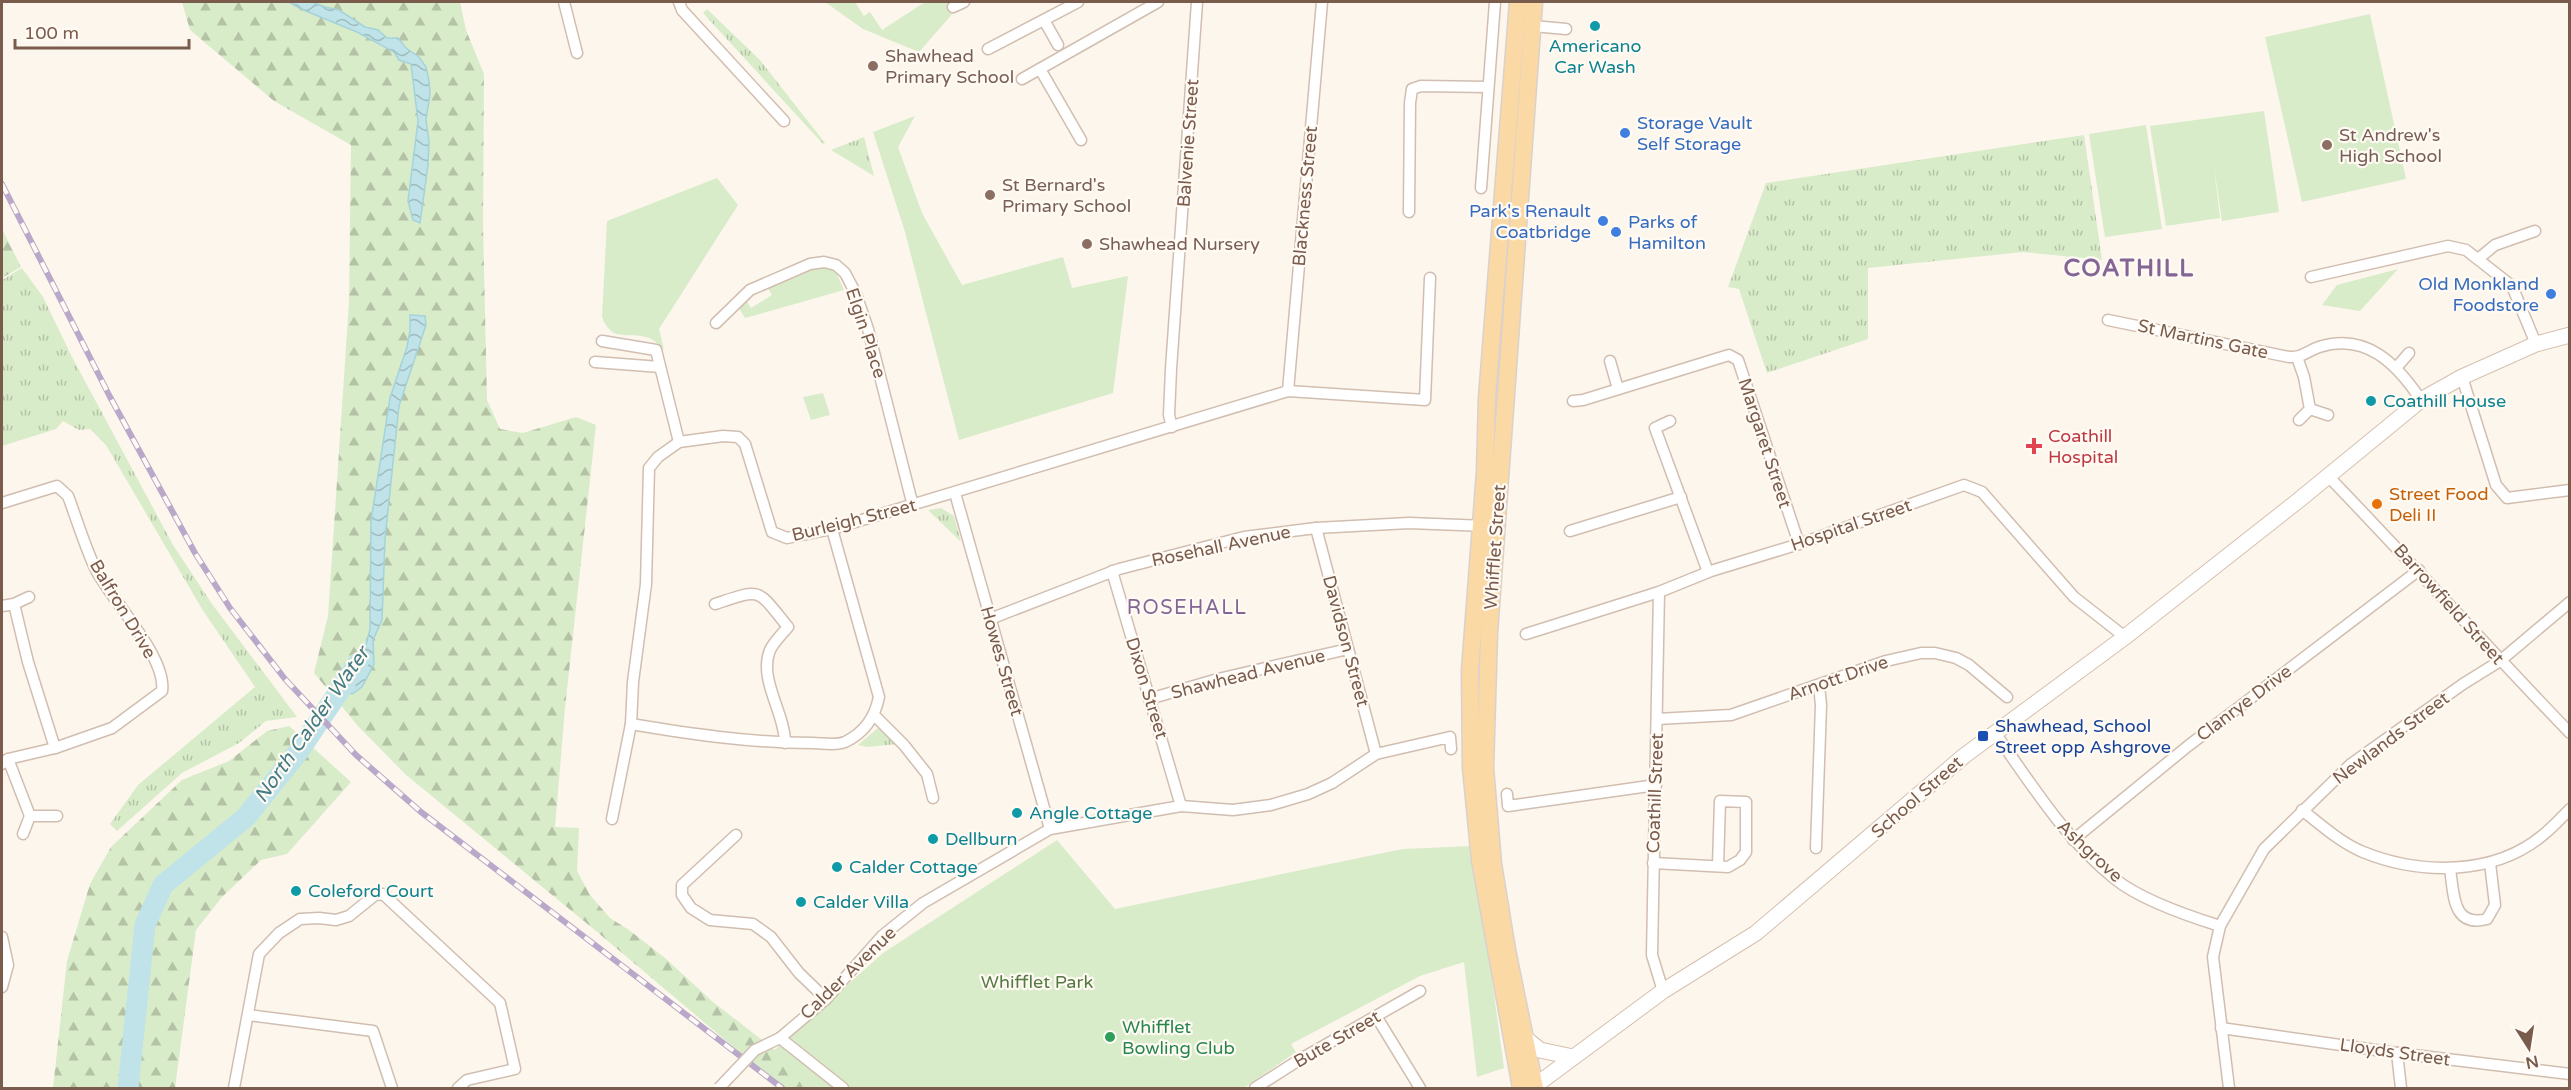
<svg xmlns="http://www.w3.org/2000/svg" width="2571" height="1090" viewBox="0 0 2571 1090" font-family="'Varela Round',sans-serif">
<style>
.grass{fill:url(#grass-tufts)}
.forest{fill:url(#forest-firs)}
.park{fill:#d8ecc9}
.water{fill:url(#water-waves);stroke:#a5d3da;stroke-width:1.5}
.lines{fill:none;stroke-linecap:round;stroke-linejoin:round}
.river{stroke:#bfe3e8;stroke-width:21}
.street-casing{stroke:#d1beb0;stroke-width:13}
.secondary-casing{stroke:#d6c0b0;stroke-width:17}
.primary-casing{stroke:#dad1cd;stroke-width:19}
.street{stroke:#fff;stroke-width:10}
.secondary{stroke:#fff;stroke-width:15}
.primary{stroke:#fbd9a5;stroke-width:16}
.rail-casing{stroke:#b9a8c9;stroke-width:6}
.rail{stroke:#fffaf3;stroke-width:4;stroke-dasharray:11;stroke-linecap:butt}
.street-bridge-casing{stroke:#d1beb0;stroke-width:13;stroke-linecap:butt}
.street-bridge{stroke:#fff;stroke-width:10}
.culture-dot{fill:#0f9aa8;stroke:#fffaf3;stroke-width:2}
.education-dot{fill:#8d6e63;stroke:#fffaf3;stroke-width:2}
.shop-dot{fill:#3f7fe0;stroke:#fffaf3;stroke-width:2}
.health-dot{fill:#e0444e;stroke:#fffaf3;stroke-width:2}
.food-dot{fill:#e8710a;stroke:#fffaf3;stroke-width:2}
.transit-dot{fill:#1a4fb4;stroke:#fffaf3;stroke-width:2}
.leisure-dot{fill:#2e9e5b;stroke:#fffaf3;stroke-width:2}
.labels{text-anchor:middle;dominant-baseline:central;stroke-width:4.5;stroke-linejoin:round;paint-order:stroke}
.culture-label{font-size:18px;fill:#0d838f;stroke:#fffaf3;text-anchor:start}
.education-label{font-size:18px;fill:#785e54;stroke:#fffaf3;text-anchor:start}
.shop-label{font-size:18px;fill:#366cbe;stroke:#fffaf3;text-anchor:start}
.street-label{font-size:18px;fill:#7a5c4d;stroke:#fffaf3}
.health-label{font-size:18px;fill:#be3a42;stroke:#fffaf3;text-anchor:start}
.food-label{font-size:18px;fill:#c56008;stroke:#fffaf3;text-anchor:start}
.transit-label{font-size:18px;fill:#164399;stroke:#fffaf3;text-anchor:start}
.park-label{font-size:18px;fill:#537a41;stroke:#fffaf3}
.leisure-label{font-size:18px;fill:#27864d;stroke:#fffaf3;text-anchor:start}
.neighbourhood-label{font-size:20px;letter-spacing:1.5px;fill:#846695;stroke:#fffaf3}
.water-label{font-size:20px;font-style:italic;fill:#437c86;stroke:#fffaf3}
.district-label{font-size:24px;font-weight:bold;letter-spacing:1.5px;fill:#846695;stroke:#fffaf3}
</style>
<defs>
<pattern id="grass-tufts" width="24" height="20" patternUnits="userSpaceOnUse" patternTransform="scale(1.5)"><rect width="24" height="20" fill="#d8ecc9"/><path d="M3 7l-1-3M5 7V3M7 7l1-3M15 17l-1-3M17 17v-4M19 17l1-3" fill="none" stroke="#b4c2a5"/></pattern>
<pattern id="forest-firs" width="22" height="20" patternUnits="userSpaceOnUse" patternTransform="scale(1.5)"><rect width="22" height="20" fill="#d8ecc9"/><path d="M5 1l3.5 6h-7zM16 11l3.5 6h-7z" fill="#b4c2a5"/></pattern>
<pattern id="water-waves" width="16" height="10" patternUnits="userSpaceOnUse" patternTransform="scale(1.5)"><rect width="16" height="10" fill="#bfe3e8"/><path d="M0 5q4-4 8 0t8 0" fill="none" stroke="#a0bbbe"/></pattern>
</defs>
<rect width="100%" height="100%" fill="#fdf6ec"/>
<g class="grass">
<path d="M707 9 759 59 825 143 823 144 703 13Z"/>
<path d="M2084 135 2102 260 2023 252 1868 268V339L1767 373 1739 289 1728 287 1766 183Z"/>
<path d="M864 137 874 176 831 150Z"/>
<path d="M22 268 43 297 72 357 173 545 212 604 297 717 266 721 239 743 182 773 117 831 110 824 138 785 255 687 202 609 106 445 90 429 79 430 63 421 56 429 2 446V280Z"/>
<path d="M941 508 954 516 961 542 928 510Z"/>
<path d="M878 728 897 744 867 747 858 745Z"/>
</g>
<g class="forest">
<path d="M182 2H460L466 30 484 74 483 225 487 400 500 429 523 433 576 417 596 425 565 708 555 827 579 828 577 871 590 895 610 918 629 930 665 958 713 1002 824 1088H785L763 1072 596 931 405 774 358 726 314 673 328 616 349 302 351 145 274 101 190 30Z"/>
<path d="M2 229 21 267 2 278Z"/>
<path d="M289 726 351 782 287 854 261 860 222 897 196 930 175 1088H53L67 961 90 884 111 847 182 780 229 761 267 731Z"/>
</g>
<g class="park">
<path d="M825 2H855L864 16 870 12 882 30 925 2H949L954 12 919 52 863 29Z"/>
<path d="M2370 14 2406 179 2302 202 2265 37Z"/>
<path d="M2264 111 2279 212 2222 221 2214 167 2220 218 2166 226 2150 126Z"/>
<path d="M915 116 898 147 922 213 962 285 1063 257 1072 288 1128 276 1113 393 959 440 905 232 873 132Z"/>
<path d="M2146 125 2162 229 2105 237 2089 134Z"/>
<path d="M717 178 738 205 659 329 664 350C660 346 655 340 649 338 628 330 613 345 602 317L607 221Z"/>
<path d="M823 265 836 272 844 290 745 318 738 307 746 300 751 308 772 295 766 285Z"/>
<path d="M2398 269 2360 311 2322 305 2337 285Z"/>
<path d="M823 393 830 415 811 420 803 397Z"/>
<path d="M1057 840 1115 909 1383 853 1403 849 1474 846 1504 1068 1477 1077 1464 962 1420 976 1291 1044 1296 1052 1244 1088H815L770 1054 883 953Z"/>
</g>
<g class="water">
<path d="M289 2H312L325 7 339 10 365 27 378 30 387 38H398L406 48 419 57 426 67 429 81 430 94 426 120 429 141 428 165 420 223 413 220 408 201 418 121 411 64 399 60 394 52 357 32 301 9Z"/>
<path d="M410 315 425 316 426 325 399 406 385 539 382 620 373 640 374 664 362 687 352 694 339 685 351 662 365 649 370 629 371 521 390 398 407 347 410 331Z"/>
</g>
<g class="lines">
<path class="river" d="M128 1088 145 925 163 885 246 817 299 751 358 663"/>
<defs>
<g id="street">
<path d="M564 2 577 53"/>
<path d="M679 2 682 10 784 121"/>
<path d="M953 7 964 2"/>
<path d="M1044 20 1058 45"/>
<path d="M1533 26 1566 29"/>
<path d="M988 49 1078 2"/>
<path d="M1040 69 1081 140"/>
<path d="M1022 79 1158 2"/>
<path d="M1481 188 1495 2"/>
<path d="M1409 212 1410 103 1412 89 1421 86 1488 87"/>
<path d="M2478 259 2495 245 2535 231"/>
<path d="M2311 277 2448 246 2466 250 2512 286 2536 344"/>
<path d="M2108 320 2289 357C2302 358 2307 351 2319 347 2366 332 2397 364 2421 400"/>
<path d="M716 323 750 290 810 264 824 262 836 265 845 273 856 294 868 329 913 506"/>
<path d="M602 341 656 350 679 442"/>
<path d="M2297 357 2304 377 2310 409 2299 420"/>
<path d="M1610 361 1618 389"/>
<path d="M595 362 660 367"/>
<path d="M2396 368 2409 353"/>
<path d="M2462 377 2496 485 2507 498 2570 490"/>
<path d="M1288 391 1322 2"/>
<path d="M1573 401 1583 400 1729 355 1738 360 1799 544"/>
<path d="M2310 409 2328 415"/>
<path d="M1670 421 1655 428 1708 572"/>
<path d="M1172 427 1169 415 1171 369 1197 2"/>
<path d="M2328 476C2410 561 2488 648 2570 733"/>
<path d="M955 493 1050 829"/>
<path d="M2 503 57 486 68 496C77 520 85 547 96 570 112 601 167 657 162 691L112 728 55 748 8 759 2 764"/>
<path d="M1316 528 1376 754"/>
<path d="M1570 531 1681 497"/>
<path d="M1112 571 1181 806"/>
<path d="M1659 592 1652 955 1663 991"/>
<path d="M14 604 28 662 55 748"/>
<path d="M715 604C763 588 756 588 788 627 782 634 774 642 770 650 758 679 785 713 785 743"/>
<path d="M2 606 14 604 29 597"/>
<path d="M990 619 1119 569 1244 537 1316 528 1409 523 1486 526"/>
<path d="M1526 634 1659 592 1711 571 1799 544 1964 485 1982 492 2074 597 2125 637"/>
<path d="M1149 699 1218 679 1348 649"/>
<path d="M874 715 904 745 927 774 933 798"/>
<path d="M1657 719 1731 715 1886 661 1921 653H1935L1956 658 1969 665 2007 697"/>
<path d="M631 724C691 734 751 743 813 743 822 743 836 746 845 742 864 733 875 717 879 697L832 529"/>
<path d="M1995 733C2032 785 2065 839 2115 879 2141 900 2188 916 2220 926"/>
<path d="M8 759 30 816"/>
<path d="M1507 794 1508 806 1656 785"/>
<path d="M2302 810C2321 825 2341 843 2363 852 2420 875 2494 876 2543 835 2553 827 2561 818 2570 809"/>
<path d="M612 819 631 724 633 682 646 584 649 468 658 457 679 442 723 436 738 437 745 444 772 532 787 538 832 529 1288 391 1425 400 1430 278"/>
<path d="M23 834 30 816H57"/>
<path d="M736 835 682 885V895L691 908 710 920 753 924 771 937 799 973 826 999"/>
<path d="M2073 840 2188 746 2419 570"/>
<path d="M1816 848 1821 705 1819 685"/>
<path d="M1653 863 1728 867 1740 860 1746 852V802L1720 801 1718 866"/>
<path d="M2450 869C2454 894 2452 928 2487 919L2495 905 2490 863"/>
<path d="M2 937 8 965 2 987"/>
<path d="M248 1015 373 1031 392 1088"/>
<path d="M1376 1016 1420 1088"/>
<path d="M2221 1028 2397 1053 2570 1074"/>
<path d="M780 1038 843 1088"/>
<path d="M755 1050 780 1038 826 999 882 936 923 903 1050 829 1181 806 1233 810 1271 805 1308 794 1332 783 1376 754 1450 737 1451 749"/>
<path d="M2397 1053 2401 1088"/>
<path d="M234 1088 259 954 279 933 300 919 319 918 336 920 349 916 375 895 383 894 500 1003 515 1069 467 1080 458 1088"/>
<path d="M1255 1088 1299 1060 1420 991"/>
<path d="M2229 1088 2213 957 2220 926 2264 849 2351 764 2463 684 2500 661 2570 602"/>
</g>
<g id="secondary">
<path d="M1525 1038 1540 1050 1573 1057"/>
<path d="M1532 1088 1663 991 1756 933 1964 756 2125 637 2299 500 2421 400 2462 377 2536 344 2570 335"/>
</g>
<g id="primary">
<path d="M1518 2 1487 398 1485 472 1470 671 1471 767 1480 860 1521 1088"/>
<path d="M1534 2 1489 633 1485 768 1493 864 1507 950 1535 1088"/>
</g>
</defs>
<use href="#street" class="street-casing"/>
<use href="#secondary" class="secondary-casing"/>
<use href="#primary" class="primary-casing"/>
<use href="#street" class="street"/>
<use href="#secondary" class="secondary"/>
<use href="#primary" class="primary"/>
<defs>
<path id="rail" d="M2 184 109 395 195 553 230 608 285 679 356 755 421 812 782 1088"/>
</defs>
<use href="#rail" class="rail-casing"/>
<use href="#rail" class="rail"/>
<defs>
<path id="street-bridge" d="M719 1088 755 1050"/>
</defs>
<use href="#street-bridge" class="street-bridge-casing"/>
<use href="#street-bridge" class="street-bridge"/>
</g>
<g class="culture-dot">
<circle cx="1595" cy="26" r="6"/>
<circle cx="2371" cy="401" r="6"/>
<circle cx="1017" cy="813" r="6"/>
<circle cx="933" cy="839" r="6"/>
<circle cx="837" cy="867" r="6"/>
<circle cx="296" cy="891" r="6"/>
<circle cx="801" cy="902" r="6"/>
</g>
<g class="education-dot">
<circle cx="873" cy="66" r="6"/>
<circle cx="2327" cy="145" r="6"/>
<circle cx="990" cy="195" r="6"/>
<circle cx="1087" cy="244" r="6"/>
</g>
<g class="shop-dot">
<circle cx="1625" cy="133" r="6"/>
<circle cx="1603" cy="221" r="6"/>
<circle cx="1616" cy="232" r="6"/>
<circle cx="2551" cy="294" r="6"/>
</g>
<path class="health-dot" d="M2031 437h6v6h6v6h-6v6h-6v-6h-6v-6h6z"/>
<circle class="food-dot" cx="2377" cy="504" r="6"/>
<rect class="transit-dot" x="1977" y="730" width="12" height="12" rx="3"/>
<circle class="leisure-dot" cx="1110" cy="1037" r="6"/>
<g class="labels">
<g class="culture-label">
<text x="1595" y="46" text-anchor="middle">Americano<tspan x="1595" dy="21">Car Wash</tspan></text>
<text x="2383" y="401">Coathill House</text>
<text x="1029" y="813">Angle Cottage</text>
<text x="945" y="839">Dellburn</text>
<text x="849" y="867">Calder Cottage</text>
<text x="308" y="891">Coleford Court</text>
<text x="813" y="902">Calder Villa</text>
</g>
<g class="education-label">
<text x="885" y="56">Shawhead<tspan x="885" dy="21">Primary School</tspan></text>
<text x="2339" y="135">St Andrew's<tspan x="2339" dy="21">High School</tspan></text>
<text x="1002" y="185">St Bernard's<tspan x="1002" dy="21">Primary School</tspan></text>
<text x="1099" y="244">Shawhead Nursery</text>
</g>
<g class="shop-label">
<text x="1637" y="123">Storage Vault<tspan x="1637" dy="21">Self Storage</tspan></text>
<text x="1591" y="211" text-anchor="end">Park's Renault<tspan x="1591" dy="21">Coatbridge</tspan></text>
<text x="1628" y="222">Parks of<tspan x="1628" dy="21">Hamilton</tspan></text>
<text x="2539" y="284" text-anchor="end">Old Monkland<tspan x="2539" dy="21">Foodstore</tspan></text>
</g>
<g class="street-label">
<text transform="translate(1188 143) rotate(-86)">Balvenie Street</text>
<text transform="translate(1305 196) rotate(-85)">Blackness Street</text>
<text transform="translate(866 333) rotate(72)">Elgin Place</text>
<text transform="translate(2203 339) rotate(12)">St Martins Gate</text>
<text transform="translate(1765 443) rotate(72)">Margaret Street</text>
<text transform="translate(854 520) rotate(-14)">Burleigh Street</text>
<text transform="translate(1851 525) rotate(-19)">Hospital Street</text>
<text transform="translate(1221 546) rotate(-12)">Rosehall Avenue</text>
<text transform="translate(1495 547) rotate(-86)">Whifflet Street</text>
<text transform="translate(2449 604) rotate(48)">Barrowfield Street</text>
<text transform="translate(123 609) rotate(59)">Balfron Drive</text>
<text transform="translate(1346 641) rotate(75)">Davidson Street</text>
<text transform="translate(1002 661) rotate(74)">Howes Street</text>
<text transform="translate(1248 674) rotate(-14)">Shawhead Avenue</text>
<text transform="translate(1838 678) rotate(-19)">Arnott Drive</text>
<text transform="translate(1147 688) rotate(73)">Dixon Street</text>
<text transform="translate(2244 703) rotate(-37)">Clanrye Drive</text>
<text transform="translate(2391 738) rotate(-37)">Newlands Street</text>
<text transform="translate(1655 793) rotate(-88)">Coathill Street</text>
<text transform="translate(1917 797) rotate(-41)">School Street</text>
<text transform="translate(2090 851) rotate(43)">Ashgrove</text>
<text transform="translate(848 973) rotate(-44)">Calder Avenue</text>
<text transform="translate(1337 1039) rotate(-30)">Bute Street</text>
<text transform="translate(2395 1052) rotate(8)">Lloyds Street</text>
</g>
<g class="health-label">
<text x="2048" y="436">Coathill<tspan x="2048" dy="21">Hospital</tspan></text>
</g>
<g class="food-label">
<text x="2389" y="494">Street Food<tspan x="2389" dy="21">Deli II</tspan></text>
</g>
<g class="transit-label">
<text x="1995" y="726">Shawhead, School<tspan x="1995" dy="21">Street opp Ashgrove</tspan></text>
</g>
<g class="park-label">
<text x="1037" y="982">Whifflet Park</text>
</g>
<g class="leisure-label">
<text x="1122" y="1027">Whifflet<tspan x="1122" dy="21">Bowling Club</tspan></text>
</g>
<g class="neighbourhood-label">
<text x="1187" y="608">ROSEHALL</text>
</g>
<g class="water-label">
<text transform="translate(312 725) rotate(-55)">North Calder Water</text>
</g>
<g class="district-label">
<text x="2129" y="268">COATHILL</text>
</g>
</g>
<rect width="2571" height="1090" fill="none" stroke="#7a5c4d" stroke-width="6"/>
<g transform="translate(2529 1048) rotate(168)" stroke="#fffaf3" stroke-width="4.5" paint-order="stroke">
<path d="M0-4.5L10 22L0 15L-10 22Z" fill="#7a5c4d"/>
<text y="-9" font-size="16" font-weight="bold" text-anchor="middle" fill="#7a5c4d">N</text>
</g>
<path d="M15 39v9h174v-9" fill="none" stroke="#7a5c4d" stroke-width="3"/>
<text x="24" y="39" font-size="18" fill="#7a5c4d" stroke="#fffaf3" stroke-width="4.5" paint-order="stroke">100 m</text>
</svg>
